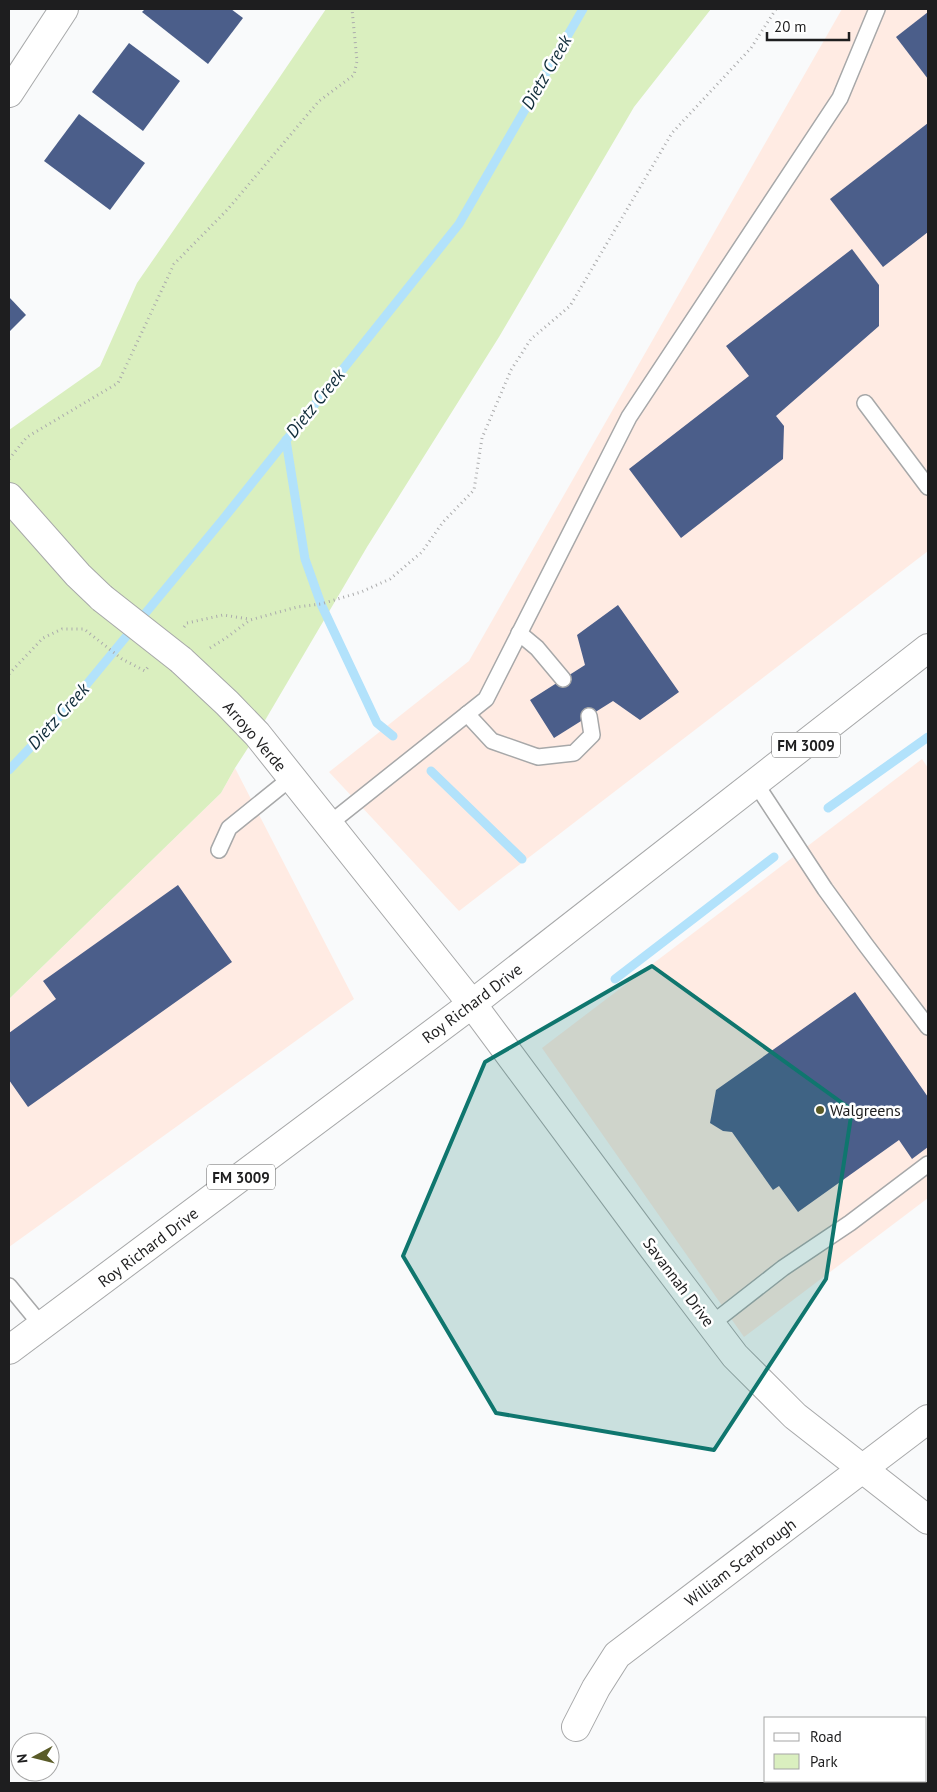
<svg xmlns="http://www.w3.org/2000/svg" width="937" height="1792" viewBox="0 0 937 1792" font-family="'PT Sans',sans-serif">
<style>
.commercial{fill:#ffebe3}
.green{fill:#daefbf}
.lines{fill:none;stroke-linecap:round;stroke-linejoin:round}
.stream{stroke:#b2e2fb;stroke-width:9}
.building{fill:#4b5e8a}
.lane-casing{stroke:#a7a8a9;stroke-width:18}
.street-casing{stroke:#a7a8a9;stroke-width:30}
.secondary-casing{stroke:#a7a8a9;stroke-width:30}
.primary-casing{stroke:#a7a8a9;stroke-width:30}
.path{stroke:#ababac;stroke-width:3;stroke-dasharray:1 4;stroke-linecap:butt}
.lane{stroke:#fff;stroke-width:15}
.street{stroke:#fff;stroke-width:28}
.secondary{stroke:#fff;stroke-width:28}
.primary{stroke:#fff;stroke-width:28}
.street-bridge-casing{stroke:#a7a8a9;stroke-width:30;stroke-linecap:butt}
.street-bridge{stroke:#fff;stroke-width:28}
.marked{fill:#0f766e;fill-opacity:0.2;stroke:#0f766e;stroke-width:4;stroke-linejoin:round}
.poi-dot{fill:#5a5b28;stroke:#fff;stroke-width:2}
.labels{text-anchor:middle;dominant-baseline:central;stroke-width:5;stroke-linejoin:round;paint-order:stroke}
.shield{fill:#fff;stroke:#626262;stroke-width:1}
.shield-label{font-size:15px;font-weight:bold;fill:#1e1e1f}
.street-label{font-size:16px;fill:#1e1e1f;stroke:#fff}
.poi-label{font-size:16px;fill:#1e1e1f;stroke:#fff;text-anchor:start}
.water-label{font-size:18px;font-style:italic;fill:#112d3b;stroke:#fff}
</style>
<rect width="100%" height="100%" fill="#f9fafb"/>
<g class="commercial">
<path d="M842 9H928V551L459 911 329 772 469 661Z"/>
<path d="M922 759 928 768V1198L744 1337 542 1048Z"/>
<path d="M235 768 354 999 9 1247V999L221 793Z"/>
</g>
<path class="green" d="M326 9H711L634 107 499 337 367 547 257 734 235 768 221 793 9 999V430L100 366 137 283 275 84Z"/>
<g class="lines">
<g class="stream">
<path d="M286 440 305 559 321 604 377 723 393 736"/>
<path d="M9 770 63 713 224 518 459 224 583 9"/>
<path d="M431 771 522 859"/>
<path d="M828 808 928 737"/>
<path d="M615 979 774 857"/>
</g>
</g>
<g class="building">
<path d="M145 9H231L243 18 208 64 142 12Z"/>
<path d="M928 12V79L896 37Z"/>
<path d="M129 43 180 81 143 131 92 92Z"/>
<path d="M79 114 145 163 110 210 44 161Z"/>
<path d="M928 123V232L883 267 830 199Z"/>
<path d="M852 249 879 285V326L776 416 784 426 783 459 681 538 629 469 749 376 726 346Z"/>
<path d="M9 297 26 315 9 332Z"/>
<path d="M618 605 679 692 640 720 613 701 554 738 530 700 585 665 577 635Z"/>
<path d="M178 885 232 962 28 1107 9 1080V1033L56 999 43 981Z"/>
<path d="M855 992 928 1097V1147L912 1159 899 1140 798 1212 779 1186 773 1190 732 1132 723 1131 710 1123 716 1090Z"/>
</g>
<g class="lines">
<defs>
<g id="lane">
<path d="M865 403 928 487"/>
<path d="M519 633 537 648 563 679"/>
<path d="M467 714 492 741 538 757 574 753 592 735 589 716"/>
<path d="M756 784 825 889 865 944 928 1027"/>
<path d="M329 824 486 699 629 417 840 98 877 9"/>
<path d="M219 850 229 828 291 778"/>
<path d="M9 1286 42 1326"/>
<path d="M710 1325 783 1268 850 1223 928 1164"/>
</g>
<g id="street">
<path d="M9 93 64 9"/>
<path d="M9 497 78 575 102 598"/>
<path d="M181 660 227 703 257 734 472 1004"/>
<path d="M576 1727 596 1688 617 1655 928 1419"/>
</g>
<path id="secondary" d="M472 1004 653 1248 735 1356 795 1416 928 1520"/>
<path id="primary" d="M9 1350 472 1004 928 648"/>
</defs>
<use href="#lane" class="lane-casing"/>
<use href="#street" class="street-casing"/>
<use href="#secondary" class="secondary-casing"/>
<use href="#primary" class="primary-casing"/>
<g class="path">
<path d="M9 459 27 437 118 383 174 264 228 209 319 101 354 75 357 61 352 9"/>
<path d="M184 627 187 623 223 615 249 619"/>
<path d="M210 648 226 638 250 620 297 607 321 604 361 592 390 579 422 552 443 522 474 490 482 438 511 370 531 339 570 306 672 133 751 48 776 9"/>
<path d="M9 674 43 638 62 629H84L122 659 145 671 148 667"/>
</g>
<use href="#lane" class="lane"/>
<use href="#street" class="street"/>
<use href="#secondary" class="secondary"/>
<use href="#primary" class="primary"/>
<defs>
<path id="street-bridge" d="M102 598 181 660"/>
</defs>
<use href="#street-bridge" class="street-bridge-casing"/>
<use href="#street-bridge" class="street-bridge"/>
</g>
<path class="marked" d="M652 966 852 1110 826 1279 714 1450 496 1413 403 1256 485 1062Z"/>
<circle class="poi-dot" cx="820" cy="1110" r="5"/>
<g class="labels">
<g class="shield">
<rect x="772" y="732.5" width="68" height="25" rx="4"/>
<rect x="207" y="1164.5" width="68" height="25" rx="4"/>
</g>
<g class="shield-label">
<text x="806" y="745">FM 3009</text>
<text x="241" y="1177">FM 3009</text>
</g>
<g class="street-label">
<text transform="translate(255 736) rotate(49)">Arroyo Verde</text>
<text transform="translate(472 1003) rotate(-37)">Roy Richard Drive</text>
<text transform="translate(148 1247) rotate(-37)">Roy Richard Drive</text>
<text transform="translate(679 1282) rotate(53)">Savannah Drive</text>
<text transform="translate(740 1562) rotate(-37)">William Scarbrough</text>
</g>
<g class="poi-label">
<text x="830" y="1110">Walgreens</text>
</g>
<g class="water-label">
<text transform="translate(546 72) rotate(-60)">Dietz Creek</text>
<text transform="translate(315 403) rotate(-51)">Dietz Creek</text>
<text transform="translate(58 716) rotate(-48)">Dietz Creek</text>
</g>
</g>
<rect width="937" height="1792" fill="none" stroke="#1e1e1f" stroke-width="20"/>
<rect x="764" y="1717" width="162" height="65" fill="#ffffff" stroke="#a5a5a5"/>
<rect x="774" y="1733" width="25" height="8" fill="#ffffff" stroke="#a5a5a5"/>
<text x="810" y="1742" font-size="15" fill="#1e1e1f">Road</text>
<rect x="774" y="1754" width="25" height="15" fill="#daefbf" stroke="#a5a5a5"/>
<text x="810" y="1767" font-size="15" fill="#1e1e1f">Park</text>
<g transform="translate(35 1757) rotate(263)"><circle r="24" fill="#ffffff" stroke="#a5a5a5"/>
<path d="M0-4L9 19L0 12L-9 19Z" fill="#5a5b28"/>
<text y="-8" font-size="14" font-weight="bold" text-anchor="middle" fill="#1e1e1f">N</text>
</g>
<path d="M767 32v8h82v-8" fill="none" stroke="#1e1e1f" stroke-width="2.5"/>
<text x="774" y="32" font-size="15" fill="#1e1e1f" stroke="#ffffff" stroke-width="4" paint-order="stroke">20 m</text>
</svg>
